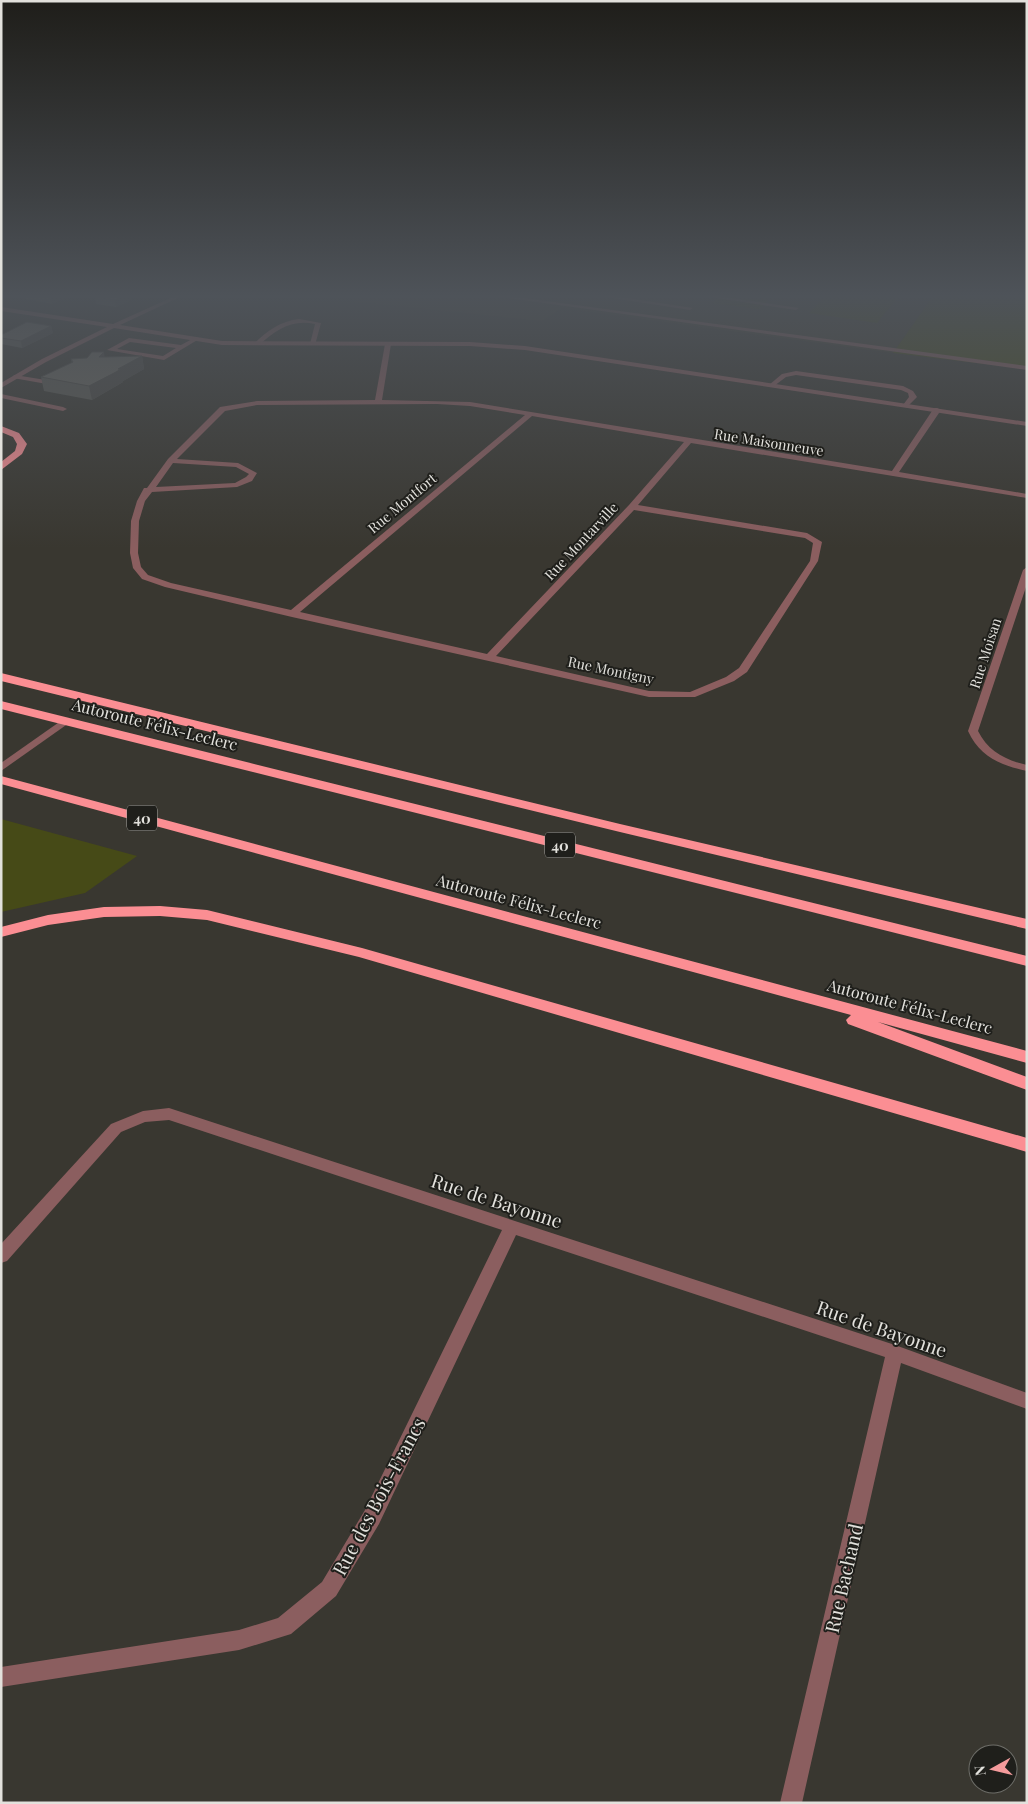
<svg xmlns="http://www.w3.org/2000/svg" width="1028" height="1804" viewBox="0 0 1028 1804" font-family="'Playfair Display',serif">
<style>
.built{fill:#423e31}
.green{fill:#464a17}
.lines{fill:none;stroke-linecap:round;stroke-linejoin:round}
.service{fill:#8b5e5f;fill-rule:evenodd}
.minor{fill:#8b5e5f;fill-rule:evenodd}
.tertiary{fill:#8b5e5f;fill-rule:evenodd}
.motorway{fill:#fb8e93;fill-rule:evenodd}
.wall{fill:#595851}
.shaded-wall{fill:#494742}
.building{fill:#68665e;stroke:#494742}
.labels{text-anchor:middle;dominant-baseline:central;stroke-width:4;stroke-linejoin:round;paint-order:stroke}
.far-street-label{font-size:14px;fill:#e2e1dc;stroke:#1f1f1b}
.shield{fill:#1f1f1b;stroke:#a8a7a2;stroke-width:1}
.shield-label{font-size:15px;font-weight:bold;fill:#e2e1dc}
.street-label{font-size:16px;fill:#e2e1dc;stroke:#1f1f1b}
.near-street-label{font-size:19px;fill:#e2e1dc;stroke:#1f1f1b}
</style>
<rect width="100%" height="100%" fill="#393730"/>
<path class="built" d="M359 296H933L893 353 562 308 542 321 350 301Z"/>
<g class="green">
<path d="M720 296 768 300 759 309 712 303Z"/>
<path d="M826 296H899L877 323 809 313Z"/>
<path d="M933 296H1027V369L893 353Z"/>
<path d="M1 819 137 856 85 893 1 912Z"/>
</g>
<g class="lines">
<g class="service">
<path d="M494 296H509L1027 366V370Z"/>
<path d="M599 296H614L693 308 690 310Z"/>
<path d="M703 296H718L799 308 796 310Z"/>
<path d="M129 338 181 345 194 338 199 339 164 360 107 350ZM130 342 176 348 163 356 117 349Z"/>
<path d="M15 375 58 382 61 384 58 386 13 378V376Z"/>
<path d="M1 394 63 407 67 409 63 411 1 398Z"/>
<path d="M65 718 70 721 69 723 1 771V763Z"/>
</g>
<g class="minor">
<path d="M299 319 321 323 315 345 310 344 315 324C291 319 276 330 259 345L254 344C266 331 281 321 299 319Z"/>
<path d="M388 342 391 344 382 400 470 402 892 471 934 408H937L941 410 899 472 1027 494V498L691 443 638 505 807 533 822 542 818 561 747 672 734 681 695 697H649L292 617 165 587 142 579 133 568 130 553 131 521 137 501 144 488H147L168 459 220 407 257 401 375 400 385 344ZM437 404 470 406 525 415 291 610 171 583 148 575 141 567 138 553 139 521 145 501 152 492 237 487 252 481 257 473 238 463 177 459 225 411 257 405ZM532 416 684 442 629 505 487 654 300 612ZM173 463 236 467 249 474 246 477 235 483 156 487ZM634 510 805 538 813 543 810 561 739 668 726 677 690 692 649 691 496 656Z"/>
<path d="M796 371 903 386 913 391 917 397 907 407 903 405 909 397 908 393 901 390 796 375 786 377 774 386 769 385 782 374Z"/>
<path d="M1027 567V584L978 731C988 751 1005 760 1027 765V771C1000 765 980 757 968 731L1023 570Z"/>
<path d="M169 1108 895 1345 1027 1393V1409L901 1363 802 1803H780L885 1357 516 1235 379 1524 336 1596 291 1634 239 1650 1 1687V1667L239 1630 278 1618 322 1582 365 1510 502 1230 169 1120 145 1122 121 1132 7 1261 1 1263V1244L111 1124 143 1111Z"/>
</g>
<path class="tertiary" d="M175 296H182L120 325 222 341 470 342 525 346 1027 422V426L525 350 470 346 222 345 114 328 46 362 1 388V383L42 359 107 327 1 311V307L113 324Z"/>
<g class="motorway">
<path d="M1 426 19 433 27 444 22 454 1 470V462L15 451 17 444 13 437 1 432Z"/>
<path d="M1 673 620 824 1027 919V929L620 832 1 681Z"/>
<path d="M1 701 1027 956V966L1 709Z"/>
<path d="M1 776 1027 1051V1063L878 1022 1027 1077V1090L848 1024 846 1020 851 1015 1 784Z"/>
<path d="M160 906 207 910 362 948 1027 1138V1152L359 957 207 920 160 916 104 917 48 925 1 937V927L48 915 104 907Z"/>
</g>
</g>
<g class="wall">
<path d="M11 296H66V297L52 304Z"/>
<path d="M95 297H130L131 300 116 307 96 304Z"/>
<path d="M51 326 53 333 22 348 1 344V335Z"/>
<path d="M142 356 144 369 123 381V382L118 385 92 400 44 391 41 377 72 363 71 359Z"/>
</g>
<g class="shaded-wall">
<path d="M54 296H66V297L52 304 50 297Z"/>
<path d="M124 296H133L130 297 131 300 116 307 115 300Z"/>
<path d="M51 326 53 333 22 348 21 341Z"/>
<path d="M104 352 106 366 99 357Z"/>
<path d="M142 356 144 369 123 381V382L92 400 89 386 118 369Z"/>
</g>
<g class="building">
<path d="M43 296H54L50 297Z"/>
<path d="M98 296H124L115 300 95 297Z"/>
<path d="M27 322 51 326 21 341 1 338V335Z"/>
<path d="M92 352H104L99 357H105L142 356 118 369H121L116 372 89 386 41 377 73 362 71 359 87 358Z"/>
</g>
<linearGradient id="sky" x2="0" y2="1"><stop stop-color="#1f1e1a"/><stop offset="0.54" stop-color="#4e5359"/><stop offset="1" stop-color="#4e5359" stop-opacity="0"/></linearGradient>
<rect width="1028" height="548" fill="url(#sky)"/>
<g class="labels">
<g class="far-street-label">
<text transform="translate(769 442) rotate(9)">Rue Maisonneuve</text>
<text transform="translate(402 503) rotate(-40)">Rue Montfort</text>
<text transform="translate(581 541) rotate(-47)">Rue Montarville</text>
<text transform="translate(985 653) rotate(-72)">Rue Moisan</text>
<text transform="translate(611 670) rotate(12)">Rue Montigny</text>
</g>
<g class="shield">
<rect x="127" y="805.5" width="30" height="25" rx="4"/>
<rect x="545" y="832.5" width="30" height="25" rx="4"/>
</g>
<g class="shield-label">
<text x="142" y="818">40</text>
<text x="560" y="845">40</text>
</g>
<g class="street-label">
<text transform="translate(155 724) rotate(14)">Autoroute Félix-Leclerc</text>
<text transform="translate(519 901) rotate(15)">Autoroute Félix-Leclerc</text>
<text transform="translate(910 1006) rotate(15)">Autoroute Félix-Leclerc</text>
</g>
<g class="near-street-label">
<text transform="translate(497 1200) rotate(18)">Rue de Bayonne</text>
<text transform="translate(882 1328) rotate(19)">Rue de Bayonne</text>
<text transform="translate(378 1496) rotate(-62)">Rue des Bois-Francs</text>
<text transform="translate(843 1578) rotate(-77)">Rue Bachand</text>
</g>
</g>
<rect width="1028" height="1804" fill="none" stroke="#e2e1dc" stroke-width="5"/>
<g transform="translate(993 1769) rotate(262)"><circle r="24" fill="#1f1f1b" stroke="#6d6d68"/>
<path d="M0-4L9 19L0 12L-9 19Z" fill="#f59b9c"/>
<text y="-8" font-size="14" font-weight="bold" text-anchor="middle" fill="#e2e1dc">N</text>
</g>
</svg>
